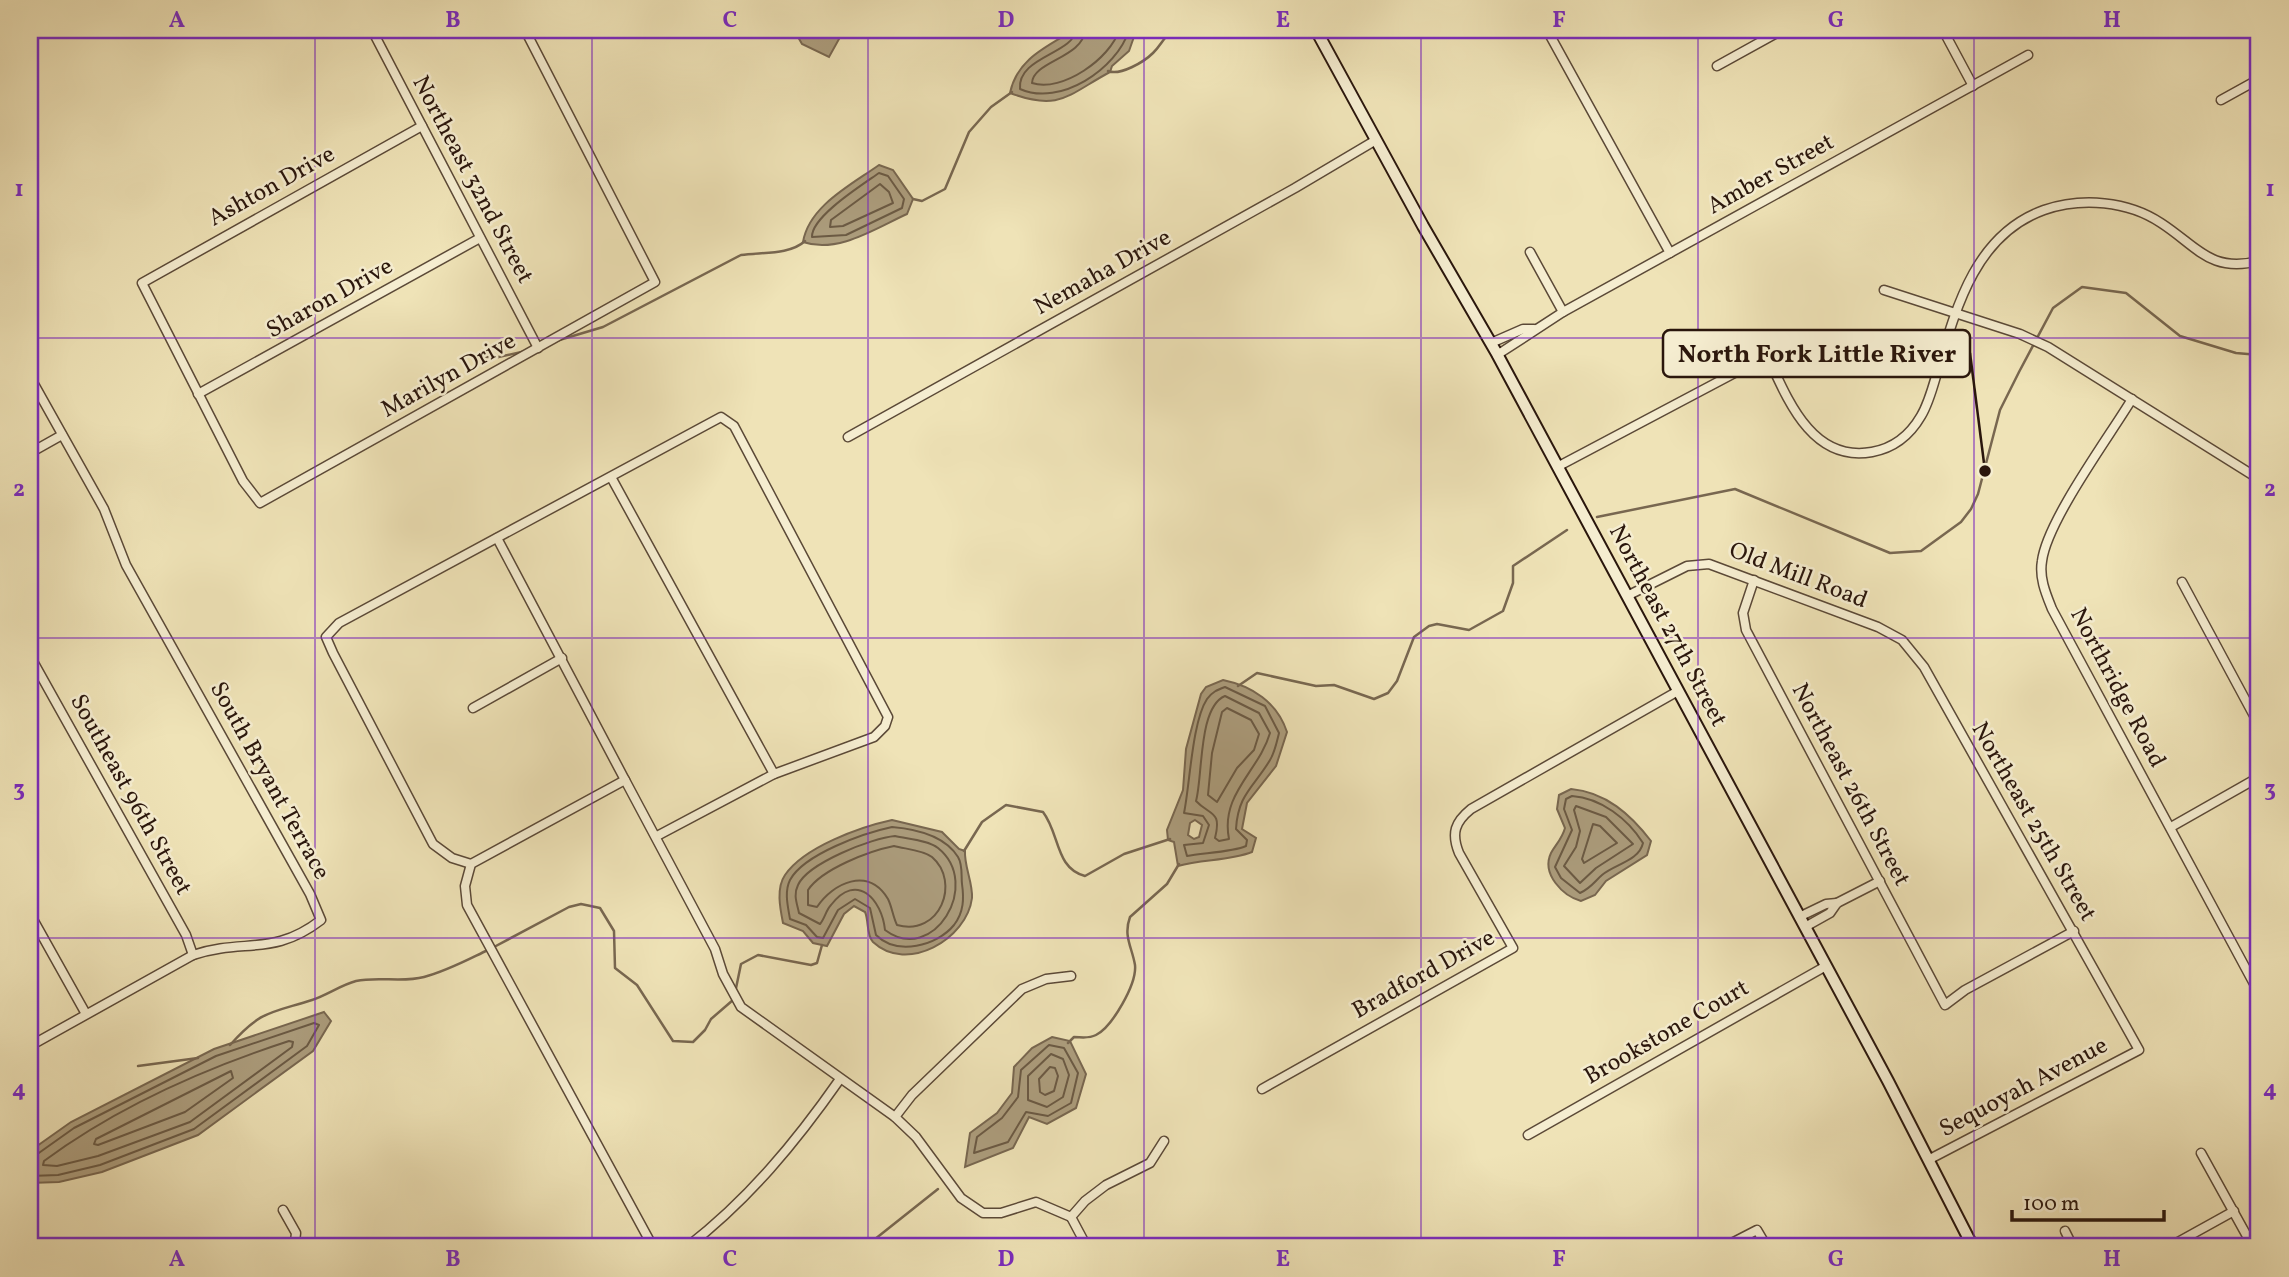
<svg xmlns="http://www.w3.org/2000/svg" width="2289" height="1277" viewBox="0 0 2289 1277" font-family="Vollkorn,serif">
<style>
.water{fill:#ac9d7d;stroke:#786750;stroke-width:2;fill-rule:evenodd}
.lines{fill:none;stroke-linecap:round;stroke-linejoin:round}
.shore{stroke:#6b5a44;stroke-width:2}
.stream{stroke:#786750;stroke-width:2.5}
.street-casing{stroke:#5b4937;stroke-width:11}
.secondary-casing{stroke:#2a160c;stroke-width:14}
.street{stroke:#f5edd0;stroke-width:8}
.secondary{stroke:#f5edd0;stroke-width:10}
.grid{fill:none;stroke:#7b2cbf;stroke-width:2;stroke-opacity:0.55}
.labels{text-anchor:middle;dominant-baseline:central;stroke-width:5;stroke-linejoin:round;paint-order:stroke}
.street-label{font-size:24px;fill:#2a160c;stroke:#f5edd0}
.leader{fill:none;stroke:#2a160c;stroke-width:2.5}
.callout-dot{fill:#2a160c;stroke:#f5edd0;stroke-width:2.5}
.callout{fill:#f5edd0;stroke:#2a160c;stroke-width:2.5}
.callout-label{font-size:26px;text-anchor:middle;font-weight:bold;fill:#2a160c}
.neatline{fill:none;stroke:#7b2cbf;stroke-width:2.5}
.grid-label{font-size:23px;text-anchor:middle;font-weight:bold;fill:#7b2cbf}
</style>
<rect width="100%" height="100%" fill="#efe3b7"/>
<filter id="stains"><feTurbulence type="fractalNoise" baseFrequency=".00286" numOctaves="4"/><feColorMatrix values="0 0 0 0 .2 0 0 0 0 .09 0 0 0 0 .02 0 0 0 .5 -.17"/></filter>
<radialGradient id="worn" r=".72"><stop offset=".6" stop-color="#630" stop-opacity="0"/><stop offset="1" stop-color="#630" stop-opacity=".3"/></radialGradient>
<g class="water">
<path d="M794 30H844L829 57 802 44Z"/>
<path d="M1074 30 1136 31 1129 51 1112 66 1110 72C1069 94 1060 112 1010 93 1017 59 1046 47 1074 30Z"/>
<path d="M879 165 893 170 913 199 907 214C876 228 838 254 803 242 809 206 851 185 879 165Z"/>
<path d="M1223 680C1252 686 1277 702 1287 732L1276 766 1247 803 1242 829 1256 838 1252 852C1229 861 1202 859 1178 866L1174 842 1168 840 1167 830 1183 790 1186 749 1201 694 1206 687ZM1195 820 1202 825 1199 837 1194 839 1188 835 1190 823Z"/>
<path d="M1571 789C1606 792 1631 815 1651 841L1647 855 1606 881 1595 895 1581 901C1563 896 1541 874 1551 853 1556 844 1562 839 1565 828L1557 809 1559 795Z"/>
<path d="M892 820 942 832 959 849 965 851C964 866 973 883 972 898 967 939 907 974 873 942 866 934 869 921 865 912L854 906 844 914 827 946 813 943 803 931 783 923C780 908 776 888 785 875 804 847 860 827 892 820Z"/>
<path d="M324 1012 331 1021 313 1051 198 1135 102 1172 59 1182 30 1183V1151L71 1122 214 1049Z"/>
<path d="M1052 1037 1070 1041 1086 1074 1076 1108 1047 1124 1029 1117 1013 1148 965 1167 970 1133 997 1113 1012 1093 1014 1067 1032 1048Z"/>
</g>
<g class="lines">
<g class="shore">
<path d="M1076 30C1073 54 1017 57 1020 89 1060 107 1117 69 1129 30"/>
<path d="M1085 30C1083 58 1033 61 1032 83 1062 93 1111 58 1119 30"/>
<path d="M879 173 888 176 904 199 902 208 846 235 812 237C811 217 862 185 879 173Z"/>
<path d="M880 184 889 192 893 203 843 226 830 227 831 220Z"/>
<path d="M1225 687 1265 706 1279 733C1277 741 1275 752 1270 760 1254 787 1238 794 1236 829L1247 840 1246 846C1233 852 1202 853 1187 856L1184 845 1203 843 1209 825 1203 816 1184 813C1190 784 1192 722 1207 699 1212 692 1217 690 1225 687Z"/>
<path d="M1225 696 1259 713 1270 733C1259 771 1220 794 1229 839L1219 841 1215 838C1222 810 1210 816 1196 801 1203 776 1198 707 1225 696Z"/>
<path d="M1227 708 1251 720 1259 734 1254 750 1237 768 1217 802 1208 795 1212 753 1222 712Z"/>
<path d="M1572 796C1601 798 1628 819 1643 843 1639 861 1615 864 1602 875 1594 882 1591 888 1580 893L1561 878 1555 867 1572 830 1564 809 1566 799Z"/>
<path d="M1576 806 1606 817 1633 844 1596 868 1580 883 1564 866 1576 847 1580 831 1574 810Z"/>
<path d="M1593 824 1600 826 1617 843 1584 863 1582 859Z"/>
<path d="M892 827C916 829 945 836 958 857 963 865 961 876 962 884 964 898 964 912 954 925 937 946 897 956 876 935L870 908 855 899 838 910 823 938 817 937 806 925 790 919C788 907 784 892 790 880 804 854 864 833 892 827Z"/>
<path d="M895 836C907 839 928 840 938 848 983 884 933 966 885 930 882 900 857 871 831 905 826 910 825 918 820 924L799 913C797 903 793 895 798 885 808 863 872 838 895 836Z"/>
<path d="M894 846C905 849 923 850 932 857 961 882 940 937 897 925 893 917 892 907 888 899 868 866 833 883 817 907L808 905V890C822 869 869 851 894 846Z"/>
<path d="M289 1041 293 1042 292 1047 190 1122 98 1156 57 1166 43 1165 44 1161C117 1107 203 1069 289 1041Z"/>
<path d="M1049 1045 1064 1048 1078 1073 1071 1103 1048 1116 1026 1112 1008 1142 974 1153 977 1137 1002 1118 1018 1097 1021 1070Z"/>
<path d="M1051 1054 1063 1059 1069 1075 1063 1097 1047 1107 1028 1100V1076Z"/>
<path d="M1050 1067 1055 1068 1058 1076 1054 1091 1045 1095 1040 1092 1039 1079Z"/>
<path d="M231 1071 233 1078 185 1112 98 1145 94 1144 96 1139Z"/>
<path d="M30 1157 36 1155 74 1128 216 1056 314 1023 319 1025 307 1046 194 1129 100 1165 58 1175 30 1176"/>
</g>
<g class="stream">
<path d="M1108 71C1120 76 1144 62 1153 53 1163 43 1163 36 1176 30"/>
<path d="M913 199 922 201 945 189 969 132 991 107 1012 92"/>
<path d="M556 341 603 327 741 255C761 252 790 255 805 241"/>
<path d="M478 356 494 358 526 351"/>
<path d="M1597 517 1735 489 1890 553 1921 551 1961 522 1971 509 1978 494 2000 410 2019 372 2053 308 2082 287 2126 293 2180 336 2236 353 2259 355"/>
<path d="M1238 686 1257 673 1316 686 1334 685 1374 699 1388 693 1397 681 1414 637 1429 626 1437 624 1469 630 1503 611 1513 583V566L1567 530"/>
<path d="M964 851 982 822 1006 805 1043 812C1060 834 1055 868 1085 876L1124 854 1170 839"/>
<path d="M494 947 569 907 581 904 600 908 614 931 615 968 637 985 673 1041 693 1042 705 1030 711 1019 733 1000"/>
<path d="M735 993 741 964 758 955 811 965 817 963 822 945"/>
<path d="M1068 1043 1074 1037C1081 1037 1088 1039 1096 1035 1112 1027 1137 984 1135 965 1132 947 1123 936 1130 917L1167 884 1179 864"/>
<path d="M230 1045C261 1010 271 1013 312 1000 327 995 341 985 356 981 378 976 402 983 424 977 447 971 467 960 488 950"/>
<path d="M138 1066 198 1058"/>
<path d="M865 1247 938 1189"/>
</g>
<defs>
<g id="street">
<path d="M372 30 538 348"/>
<path d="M1547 30 1670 253"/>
<path d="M1943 30 1973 86"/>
<path d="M1717 66 1782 30"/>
<path d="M2221 100 2259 79"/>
<path d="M422 126 142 283 243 481 260 503 655 282 525 30"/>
<path d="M1530 252 1563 312"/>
<path d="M1884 290 2020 334 2048 347 2259 479"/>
<path d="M1491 343 1523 329H1534"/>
<path d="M1497 355 1563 312 2028 55"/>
<path d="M30 377 104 509 126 565 310 894 321 920C273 957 244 938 193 955L30 1046"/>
<path d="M198 394 480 238"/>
<path d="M2132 399C2109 437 2047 521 2042 561 2039 578 2046 594 2052 609L2259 993"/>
<path d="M848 437 1295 188 1376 140"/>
<path d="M30 453 62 435"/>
<path d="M1557 467 1746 367 1766 353C1787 398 1811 463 1872 452 1894 448 1910 435 1921 416 1930 401 1934 382 1939 366 1957 304 1977 234 2044 210 2082 197 2128 201 2161 223 2198 247 2210 273 2259 261"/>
<path d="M611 477 774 774"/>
<path d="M497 538 625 780"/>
<path d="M1754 580 1743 613 1746 630 1945 1005 1965 990 2074 931"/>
<path d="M2182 582 2259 725"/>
<path d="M1627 596 1687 566 1709 564 1878 627 1902 640 1924 667 2125 1025 2139 1050 1928 1160"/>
<path d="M30 656 186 935 193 955"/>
<path d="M473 708 562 658"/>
<path d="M2171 827 2259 777"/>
<path d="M471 864 452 858 433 844 333 653 326 637 339 623 721 417 734 426 888 717 885 726 874 737 774 774 657 836"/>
<path d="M30 914 86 1014"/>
<path d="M1799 917 1826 904 1837 903"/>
<path d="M1805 927 1830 913 1837 903 1880 881"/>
<path d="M1262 1089 1513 948 1459 853C1451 833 1455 822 1471 809L1678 691"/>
<path d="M895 1117 912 1095 1022 989 1046 979 1071 976"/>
<path d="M1528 1135 1826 966"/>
<path d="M2201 1153 2253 1247"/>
<path d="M283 1210 296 1233 295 1242 286 1247"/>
<path d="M2065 1231 2073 1247"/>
<path d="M653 1247 467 905 465 886 471 864 625 780 715 949 723 974 741 1007 895 1117 916 1137 961 1198 983 1213H1001L1036 1202 1071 1217"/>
<path d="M687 1247C748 1200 796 1142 840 1079"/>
<path d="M1087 1247 1071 1217 1085 1201 1106 1185 1150 1163 1164 1141"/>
<path d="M1724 1247 1757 1230 1767 1247"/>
<path d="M2169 1247 2234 1211"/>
</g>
<path id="secondary" d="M1316 30 1423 226 1496 352 1888 1081 1973 1247"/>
</defs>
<use href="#street" class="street-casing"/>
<use href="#secondary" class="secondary-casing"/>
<use href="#street" class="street"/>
<use href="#secondary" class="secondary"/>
</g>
<path class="grid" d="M315 30V1247M592 30V1247M868 30V1247M1144 30V1247M1421 30V1247M1698 30V1247M1974 30V1247M30 338H2259M30 638H2259M30 938H2259"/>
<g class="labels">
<g class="street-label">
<text transform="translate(1771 175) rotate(-29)">Amber Street</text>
<text transform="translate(472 180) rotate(62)">Northeast 32nd Street</text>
<text transform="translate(272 187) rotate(-29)">Ashton Drive</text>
<text transform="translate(1103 273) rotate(-29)">Nemaha Drive</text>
<text transform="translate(330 299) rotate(-29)">Sharon Drive</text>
<text transform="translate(449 376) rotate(-29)">Marilyn Drive</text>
<text transform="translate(1798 576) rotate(21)">Old Mill Road</text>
<text transform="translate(1667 626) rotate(62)">Northeast 27th Street</text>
<text transform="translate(2117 688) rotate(62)">Northridge Road</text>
<text transform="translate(269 781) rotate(61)">South Bryant Terrace</text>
<text transform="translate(1850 785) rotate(62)">Northeast 26th Street</text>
<text transform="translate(130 795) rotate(61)">Southeast 96th Street</text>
<text transform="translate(2033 822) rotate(60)">Northeast 25th Street</text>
<text transform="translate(1424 975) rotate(-29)">Bradford Drive</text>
<text transform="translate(1667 1033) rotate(-30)">Brookstone Court</text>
<text transform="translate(2024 1088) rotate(-28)">Sequoyah Avenue</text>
</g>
</g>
<path class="leader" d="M1985 471L1970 353"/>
<circle class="callout-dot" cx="1985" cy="471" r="7"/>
<rect class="callout" x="1663" y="330" width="307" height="47" rx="7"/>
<g class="callout-label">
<text x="1817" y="362">North Fork Little River</text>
</g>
<rect width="2289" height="1277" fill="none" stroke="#efe3b7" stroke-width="77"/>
<path d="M2012 1210v10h152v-10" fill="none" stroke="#2a160c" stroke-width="3.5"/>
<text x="2023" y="1210" font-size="21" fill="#2a160c" stroke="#f5edd0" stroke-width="5" paint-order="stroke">100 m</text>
<rect x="38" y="38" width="2212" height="1200" class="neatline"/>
<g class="grid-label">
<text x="177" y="27">A</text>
<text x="453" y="27">B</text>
<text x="730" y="27">C</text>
<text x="1006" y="27">D</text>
<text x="1283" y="27">E</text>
<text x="1559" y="27">F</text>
<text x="1836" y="27">G</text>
<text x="2112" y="27">H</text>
<text x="19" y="196">1</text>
<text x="2270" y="196">1</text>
<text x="19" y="496">2</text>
<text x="2270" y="496">2</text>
<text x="19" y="796">3</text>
<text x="2270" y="796">3</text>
<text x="19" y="1096">4</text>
<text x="2270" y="1096">4</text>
<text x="177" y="1266">A</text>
<text x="453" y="1266">B</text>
<text x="730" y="1266">C</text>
<text x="1006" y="1266">D</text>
<text x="1283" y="1266">E</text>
<text x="1559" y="1266">F</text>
<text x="1836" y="1266">G</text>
<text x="2112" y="1266">H</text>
</g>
<rect width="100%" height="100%" filter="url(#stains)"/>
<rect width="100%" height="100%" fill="url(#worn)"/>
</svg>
